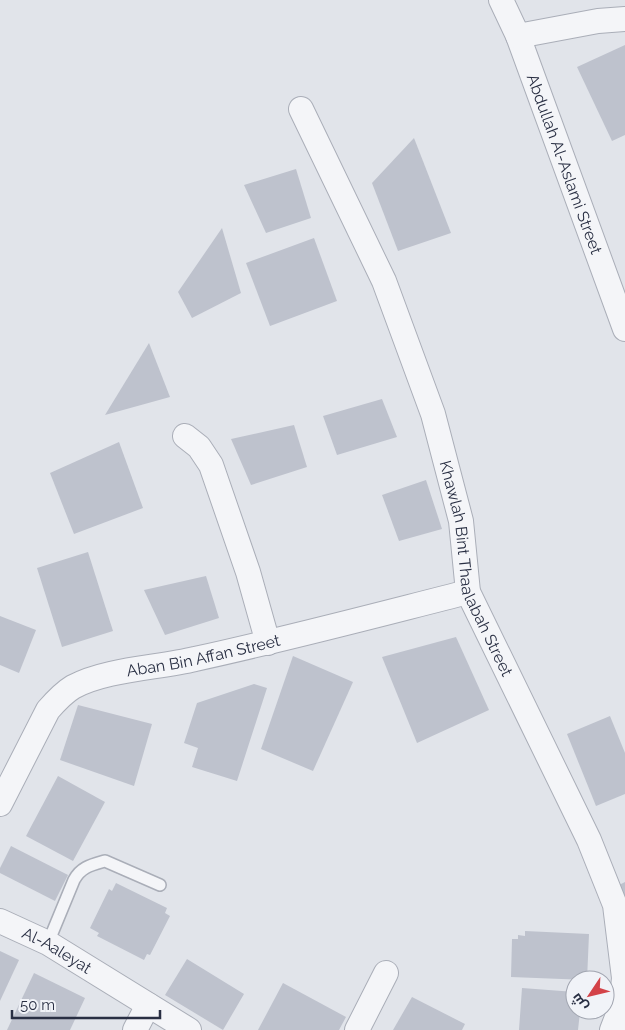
<svg xmlns="http://www.w3.org/2000/svg" width="625" height="1030" viewBox="0 0 625 1030" font-family="Raleway,Cairo,sans-serif">
<style>
.building{fill:#bec2cd}
.lines{fill:none;stroke-linecap:round;stroke-linejoin:round}
.service-casing{stroke:#aaaeb8;stroke-width:14}
.minor-casing{stroke:#aaaeb8;stroke-width:26}
.service{stroke:#f4f5f8;stroke-width:11}
.minor{stroke:#f4f5f8;stroke-width:24}
.labels{text-anchor:middle;dominant-baseline:central;stroke-width:5;stroke-linejoin:round;paint-order:stroke}
.street-label{font-size:16px;fill:#292f43;stroke:#f1f3f8}
</style>
<rect width="100%" height="100%" fill="#e1e4ea"/>
<g class="building">
<path d="M625 45V135L612 141 577 67Z"/>
<path d="M414 138 451 233 398 251 372 183Z"/>
<path d="M296 169 311 218 266 233 244 185Z"/>
<path d="M222 228 241 293 192 318 178 292Z"/>
<path d="M314 238 337 301 270 326 246 263Z"/>
<path d="M149 343 170 397 105 415Z"/>
<path d="M382 399 397 437 337 455 323 416Z"/>
<path d="M294 425 307 467 251 485 231 439Z"/>
<path d="M119 442 143 508 74 534 50 473Z"/>
<path d="M426 480 442 529 399 541 382 495Z"/>
<path d="M88 552 113 631 62 647 37 568Z"/>
<path d="M206 576 219 618 165 635 144 590Z"/>
<path d="M0 616 36 630 19 673 0 665Z"/>
<path d="M456 637 489 710 417 743 382 657Z"/>
<path d="M293 656 353 682 313 771 261 749Z"/>
<path d="M254 684 267 688 237 781 192 767 198 748 184 743 197 703Z"/>
<path d="M78 705 152 724 134 786 60 760Z"/>
<path d="M610 716 625 753V794L596 806 567 734Z"/>
<path d="M58 776 105 802 73 861 26 836Z"/>
<path d="M11 846 68 875 55 901 0 873V868Z"/>
<path d="M625 882V905L617 886Z"/>
<path d="M116 883 167 908 165 913 170 916 150 955 147 954 144 960 97 936 99 933 90 928 109 889 112 891Z"/>
<path d="M525 931 589 934 587 980 511 977 512 939H518V935L525 936Z"/>
<path d="M0 951 19 960 0 1001Z"/>
<path d="M187 959 244 994 223 1030 165 995Z"/>
<path d="M34 973 85 998 70 1030H7Z"/>
<path d="M283 983 346 1017 339 1030H258Z"/>
<path d="M522 988 575 992V1010H589V1012H580L578 1030H519Z"/>
<path d="M412 997 465 1024 462 1030H393Z"/>
</g>
<g class="lines">
<defs>
<path id="service" d="M48 943 74 880C81 867 91 865 105 861L160 885"/>
<g id="minor">
<path id="s1" d="M501 0 518 36 625 329"/>
<path d="M518 36 598 21 625 19"/>
<path id="s2" d="M301 109 384 281 433 414 461 521 468 592 589 840 615 905 624 978 621 1007 612 1030"/>
<path d="M185 436 199 447 211 465 248 572 268 643"/>
<path id="s3" d="M0 804 48 710C55 702 63 693 73 687 106 669 158 668 195 659 287 639 377 615 468 592"/>
<path id="s4" d="M0 921 48 943 189 1030"/>
<path d="M135 1030 148 1005"/>
<path d="M357 1030 386 973"/>
</g>
</defs>
<use href="#service" class="service-casing"/>
<use href="#minor" class="minor-casing"/>
<use href="#service" class="service"/>
<use href="#minor" class="minor"/>
</g>
<g class="labels">
<g class="street-label">
<text stroke="none"><textPath href="#s1" startOffset="176">Abdullah Al-Aslami Street</textPath></text>
<text stroke="none"><textPath href="#s2" startOffset="494">Khawlah Bint Thaalabah Street</textPath></text>
<text stroke="none"><textPath href="#s3" startOffset="274">Aban Bin Affan Street</textPath></text>
<text stroke="none"><textPath href="#s4" startOffset="64">Al-Aaleyat</textPath></text>
</g>
</g>
<g transform="translate(590 995) rotate(235)"><circle r="24" fill="#f1f3f8" stroke="#a1a5b0"/>
<path d="M0-4L9 19L0 12L-9 19Z" fill="#d34248"/>
<text y="-8" font-size="14" font-weight="bold" text-anchor="middle" fill="#292f43">ش</text>
</g>
<path d="M12 1010v8h148v-8" fill="none" stroke="#292f43" stroke-width="2.5"/>
<text x="20" y="1010" font-size="15" fill="#292f43" stroke="#f1f3f8" stroke-width="4" paint-order="stroke">50 m</text>
</svg>
